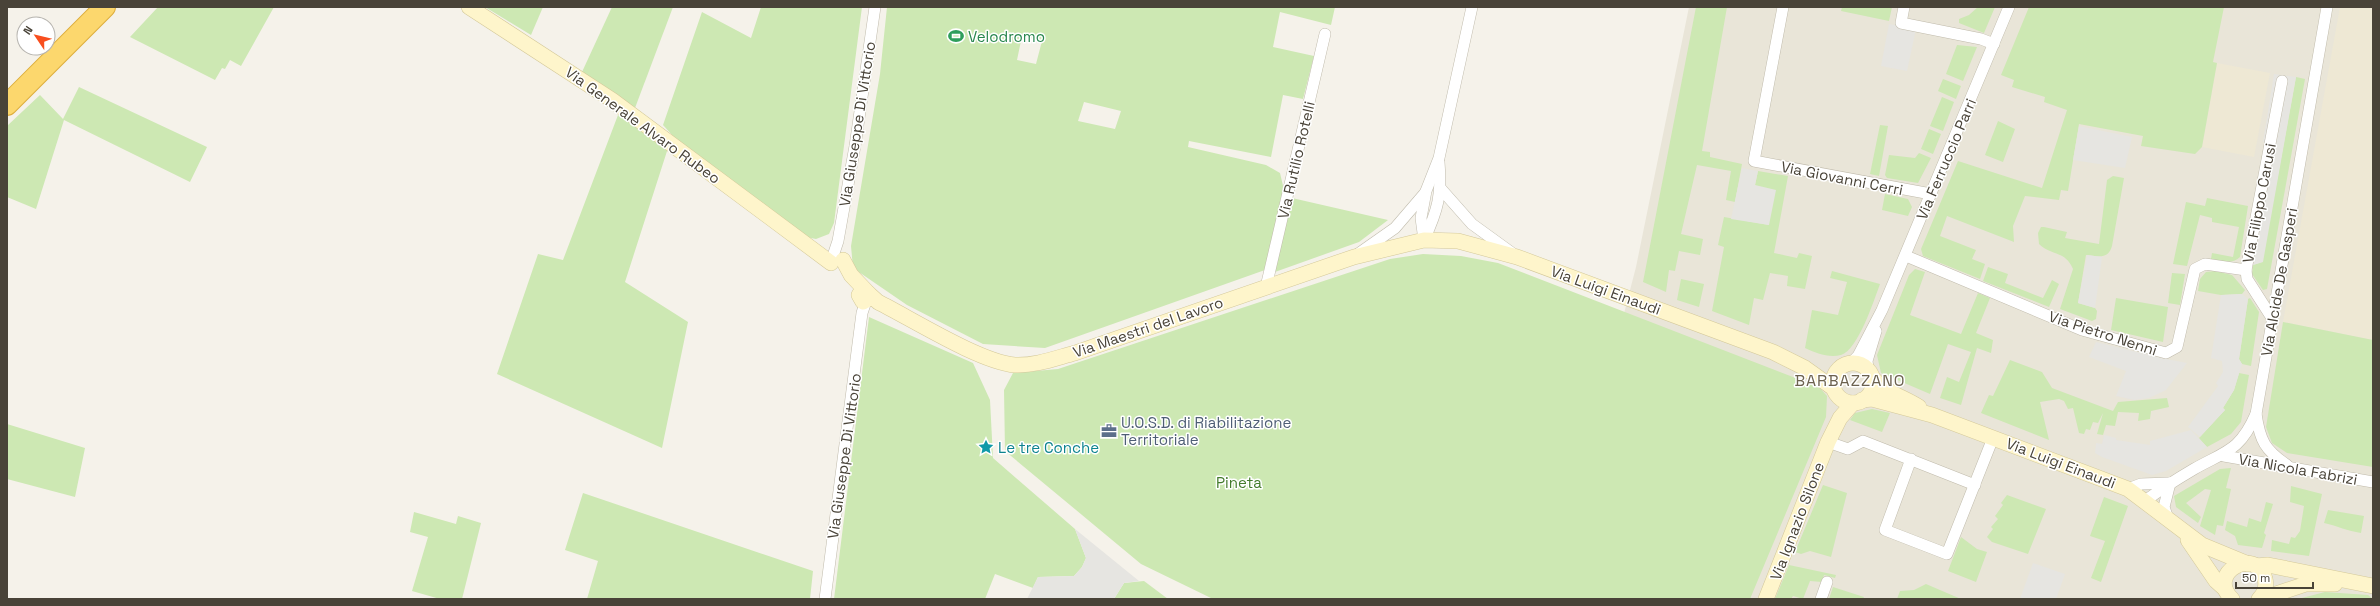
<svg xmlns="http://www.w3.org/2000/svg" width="2380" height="606" viewBox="0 0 2380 606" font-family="'Space Grotesk',sans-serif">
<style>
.residential{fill:#e9e5d8}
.education{fill:#eee8d4}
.green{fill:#cde8b3;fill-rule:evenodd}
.parking{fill:#e6e5e1}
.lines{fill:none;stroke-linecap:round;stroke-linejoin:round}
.street-casing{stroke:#c0bbac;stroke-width:12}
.secondary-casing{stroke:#d4c99a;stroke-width:16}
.highway-casing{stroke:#ddad3c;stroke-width:22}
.street{stroke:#fff;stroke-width:11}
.secondary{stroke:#fef5cb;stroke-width:15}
.highway{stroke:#fcd76d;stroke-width:20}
.labels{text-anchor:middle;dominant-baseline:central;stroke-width:3;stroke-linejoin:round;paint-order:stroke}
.leisure-label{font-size:15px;fill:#27864d;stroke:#fff;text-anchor:start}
.street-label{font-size:15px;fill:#494338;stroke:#fff}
.service-label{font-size:15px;fill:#4e5e75;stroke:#fff;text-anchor:start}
.culture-label{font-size:15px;fill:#0d838f;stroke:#fff;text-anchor:start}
.park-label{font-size:15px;fill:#437b2b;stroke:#fff}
.neighbourhood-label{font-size:16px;letter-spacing:1px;fill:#6c624f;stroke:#fff}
</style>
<rect width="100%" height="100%" fill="#f5f2ea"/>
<path class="residential" d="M1689 7H2373V599H1729L1621 325 1636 267Z"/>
<g class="education">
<path d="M2340 7H2373V340L2283 322Z"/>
<path d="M2217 63 2270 73 2254 157 2202 147Z"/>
</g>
<g class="green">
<path d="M158 7H274L241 66 230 60 225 69 222 68 215 80 130 37Z"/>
<path d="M485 7H543L531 35Z"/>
<path d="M612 7H673L635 108 582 72Z"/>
<path d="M761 7H862L834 223 829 234 816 239 801 236 707 164 673 136 663 125 702 12 751 38Z"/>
<path d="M887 7H1335L1331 25 1280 12 1273 47 1314 56 1303 99 1283 95 1271 157 1189 141 1188 147 1266 165 1280 173 1284 190 1265 270 1045 348 983 344 907 305 853 268 851 246 880 74ZM1022 36 1042 41 1036 64 1017 60ZM1084 102 1121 111 1115 129 1078 121Z"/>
<path d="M1696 7H1727L1702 151 1710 152V157L1742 164 1735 202 1726 200 1731 171 1697 165 1681 234 1703 239 1700 255 1679 251 1675 271 1669 270 1666 292 1643 282Z"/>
<path d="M1842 7H1892L1889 21 1841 11Z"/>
<path d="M1978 7H1995L1984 33 1959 23V19L1969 15Z"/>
<path d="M2029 7H2224L2213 62 2217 63 2202 147 2195 154 2141 146 2143 136 2079 124 2068 191 2061 190 2059 200 2025 196 2013 226 2014 242 1947 216 1940 236 1976 250 1972 259 1985 264 1980 279 1923 256 1921 249 1958 161 2042 188 2067 110 2044 102 2045 97 2012 87 2014 80 2001 75Z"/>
<path d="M1957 45 1977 47 1963 81 1946 74Z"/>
<path d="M2296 77 2305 79 2267 289 2263 290 2252 274 2253 265 2262 262Z"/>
<path d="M1943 79 1961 86 1956 99 1938 91Z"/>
<path d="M79 87 207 147 190 182 64 120 36 209 7 197V126L40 95 63 119Z"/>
<path d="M1942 97 1954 102 1943 131 1930 126Z"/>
<path d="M618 115 668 148 625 282 688 322 662 448 497 374 538 254 563 260Z"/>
<path d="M1998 121 2015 129 2003 162 1985 155Z"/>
<path d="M1880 125 1888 126 1879 176 1870 174Z"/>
<path d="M1929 129 1941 134 1933 154 1921 149Z"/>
<path d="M1919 153 1931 158 1918 183 1887 178 1885 175 1889 155 1915 158Z"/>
<path d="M1758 171 1788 176 1774 253 1797 258 1799 253 1812 256 1805 289 1787 286 1788 276 1770 273 1763 300 1754 298 1749 325 1712 311 1724 247 1718 245 1724 217 1769 225 1755 185Z"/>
<path d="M2113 176 2124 178 2112 246C2108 260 2098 256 2086 255L2078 303 2095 308 2097 311 2096 319 2092 321 2060 309 2073 269C2065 250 2051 256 2039 244L2038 233 2041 227H2044L2067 232 2065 238 2099 244 2107 180Z"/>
<path d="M1885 194 1908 199 1912 207 1908 216 1882 210Z"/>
<path d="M1292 198 1388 220 1359 242 1275 272Z"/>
<path d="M2207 198 2248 206 2240 257C2232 265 2221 261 2211 259L2212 253 2233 257 2239 227 2212 222V218L2200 215 2187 266 2173 264 2186 202 2205 206Z"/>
<path d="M1423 254 1461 256 1498 263 1819 387 1827 396 1826 417 1750 599H1213L1141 564 1005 451 1004 390 1013 373 1058 369 1390 259Z"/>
<path d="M1988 267 2008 274 2005 283 2043 298 2052 280 2059 284 2049 307 1983 281Z"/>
<path d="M1915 269 1925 272 1910 315 1961 334 1978 293 1990 298 1976 333 1993 340 1991 353 1977 348 1961 405 1940 398 1947 377 1959 382 1971 352 1948 344 1930 394 1881 373 1877 355 1909 275Z"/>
<path d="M1832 271 1880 284C1874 300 1858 350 1841 355 1828 358 1816 353 1805 348L1812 310 1838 315 1847 282 1830 278Z"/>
<path d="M2215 271 2232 275 2245 290 2242 294 2221 295 2198 291 2200 279 2206 272Z"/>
<path d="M2172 273 2185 274 2180 305 2168 303Z"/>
<path d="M1681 279 1704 284 1699 307 1677 300Z"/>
<path d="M2116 298 2168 307 2163 342 2111 330Z"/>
<path d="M2250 298 2259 312 2251 366 2242 364 2239 359 2248 299Z"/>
<path d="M869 317 973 363 990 400 993 458 1075 529 1086 558 1082 567 1074 576 1038 577 1033 588 995 574 985 599H834Z"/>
<path d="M2283 322 2373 340V467L2287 453 2272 443 2266 427Z"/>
<path d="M2010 360 2042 372 2052 388 2113 411 2118 402 2167 398 2169 407 2151 411 2150 419 2138 421 2139 413 2118 412 2115 426 2106 425 2103 435 2097 434 2103 413 2098 423 2093 422 2090 430 2086 429 2084 434 2079 433 2073 408 2068 409 2064 401 2059 399 2040 402 2049 440 1981 413 1989 395 1993 396Z"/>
<path d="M2239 373 2249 375 2241 422 2231 434 2207 447 2199 438 2225 410 2223 408 2234 390Z"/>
<path d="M1872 409 1890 413 1882 432 1850 420 1855 413Z"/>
<path d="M7 424 85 448 75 497 7 479Z"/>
<path d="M2231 468 2226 488 2231 489 2223 526 2217 525 2215 535 2200 526 2211 490 2205 489 2186 503 2201 517 2198 523 2176 507 2174 496 2220 469Z"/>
<path d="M1823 485 1847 493 1831 557 1810 551 1801 554 1795 552Z"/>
<path d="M2291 486 2322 494 2309 556 2271 551 2272 540 2289 544 2291 537 2295 538 2300 531 2304 506 2290 502Z"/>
<path d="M583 493 813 571 810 599H587L598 561 565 550Z"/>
<path d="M2007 495 2046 509 2028 554 1992 542 1987 537 1993 529 1991 527 1998 519 1995 516 2003 505 2001 503Z"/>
<path d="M2104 497 2128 506 2101 582 2091 578 2105 541 2090 536Z"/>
<path d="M2266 502 2273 504 2264 533 2266 535 2262 548 2238 545 2235 536 2225 530 2227 521 2247 527 2249 518 2261 522Z"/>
<path d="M2328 510 2364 516 2361 533C2347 531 2338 526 2324 523Z"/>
<path d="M414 512 456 524 458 516 481 523 462 599H440L412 591 428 537 410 532Z"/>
<path d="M1961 537 1977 549 1987 552 1976 582 1948 571Z"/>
<path d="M1789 565 1836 575 1835 578 1824 575 1822 582 1810 581 1803 599 1793 596 1791 599H1775Z"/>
<path d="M1144 581 1168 599H1114L1124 583Z"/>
<path d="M1926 584 1961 599H1897L1900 591 1914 590Z"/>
<path d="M1833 587 1864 597 1863 599H1829Z"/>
<path d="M2325 592 2368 595 2373 599H2298Z"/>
</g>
<g class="parking">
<path d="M1889 24 1916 29 1907 71 1881 66Z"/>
<path d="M2274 74 2296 77 2263 262 2253 265 2276 144 2263 142Z"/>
<path d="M2079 126 2132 137 2125 168 2073 160Z"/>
<path d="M1742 168 1758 171 1755 185 1776 190 1769 225 1731 219Z"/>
<path d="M2087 255 2102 257 2095 308 2078 303Z"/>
<path d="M2242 294 2248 299 2239 359 2242 364 2234 390 2223 408 2225 410 2200 437 2188 427 2218 386 2216 383 2223 372 2222 361 2211 358 2221 295Z"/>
<path d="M2096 342 2161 358 2187 363 2166 390 2149 398 2134 400 2116 396 2126 371 2089 357Z"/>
<path d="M2191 430 2207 447 2166 471 2152 475 2102 457 2095 453 2096 443 2102 444 2104 435 2116 438V440L2150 445V441Z"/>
<path d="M1075 529 1139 581 1124 583 1114 599H1027L1038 577 1074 576 1082 567 1086 558Z"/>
<path d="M2033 563 2065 574 2056 599H2020Z"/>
</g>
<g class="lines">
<defs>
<g id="street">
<path d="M1783 7 1754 161 1931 194"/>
<path d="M1904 7 1901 23 1981 39 1994 44"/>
<path d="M1441 189 1472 224 1512 253"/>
<path d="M1424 240 1421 218 1426 191 1439 158 1472 7"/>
<path d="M1424 240C1438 210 1442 194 1439 162"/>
<path d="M834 253 838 241 855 146 875 7"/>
<path d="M1358 254 1395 228 1425 193"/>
<path d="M1906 256 2082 330 2166 353 2177 347 2195 269 2205 264 2246 270"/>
<path d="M1266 287 1325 34"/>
<path d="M2272 318 2247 279 2246 270 2282 81"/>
<path d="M1851 363 1858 356 1882 310 2009 7"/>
<path d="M1868 369 1867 361 1876 331"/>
<path d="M2256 414C2260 441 2265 450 2287 465"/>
<path d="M1828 442 1848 449 1863 441 1975 485"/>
<path d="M2224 456 2373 482"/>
<path d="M1911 459 1885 530 1947 554 1993 438"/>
<path d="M2128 489 2141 484 2169 483"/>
<path d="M2145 501C2161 489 2177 479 2194 469 2226 451 2240 451 2256 414L2327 7"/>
<path d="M2168 519 2164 507 2170 483"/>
<path d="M825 599 862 313 866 301"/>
<path d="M1821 599 1827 582"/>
</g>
<g id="secondary">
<path d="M469 7 612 100 831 263"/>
<path d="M843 260 851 275 869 294 868 299 863 302 859 295 861 292 866 291"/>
<path d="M868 293 878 302C912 319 980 362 1015 365 1035 366 1056 358 1075 353L1354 257 1424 240 1458 241 1517 257 1773 352 1805 368 1833 388"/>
<circle cx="1853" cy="383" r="20"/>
<path d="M1872 377C1883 392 1904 397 1919 407"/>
<path d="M1862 400 1872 399 1932 415 2128 489 2202 545 2248 564"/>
<path d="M2188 540 2216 581 2225 589"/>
<path d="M2256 566 2268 565 2373 586"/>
<path d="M1766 599 1828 442 1840 418 1853 403"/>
<path d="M2232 599C2205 573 2257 545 2265 579 2267 586 2264 594 2259 599"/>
<path d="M2261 599 2306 584H2335"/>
</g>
<path id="highway" d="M7 105 105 7"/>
</defs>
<use href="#street" class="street-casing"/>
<use href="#secondary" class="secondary-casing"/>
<use href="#highway" class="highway-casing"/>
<use href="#street" class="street"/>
<use href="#secondary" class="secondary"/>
<use href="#highway" class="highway"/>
</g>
<defs>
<symbol id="stadium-bare" viewBox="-9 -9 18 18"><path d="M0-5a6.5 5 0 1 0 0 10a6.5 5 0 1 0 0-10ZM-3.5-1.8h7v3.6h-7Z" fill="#2e9e5b" stroke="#fff" stroke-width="2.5" paint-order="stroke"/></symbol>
<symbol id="office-bare" viewBox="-9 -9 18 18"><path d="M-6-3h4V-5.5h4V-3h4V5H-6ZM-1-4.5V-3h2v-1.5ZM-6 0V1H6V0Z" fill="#5c6f8a" stroke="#fff" stroke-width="2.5" paint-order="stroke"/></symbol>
<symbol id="sight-bare" viewBox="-9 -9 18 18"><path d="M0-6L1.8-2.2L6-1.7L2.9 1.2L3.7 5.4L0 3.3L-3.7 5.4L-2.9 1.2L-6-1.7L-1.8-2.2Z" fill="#0f9aa8" stroke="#fff" stroke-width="2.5" paint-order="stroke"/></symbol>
</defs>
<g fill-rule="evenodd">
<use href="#stadium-bare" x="945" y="25" width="22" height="22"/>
<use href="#office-bare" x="1098" y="420" width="22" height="22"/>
<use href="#sight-bare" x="975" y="436" width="22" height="22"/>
</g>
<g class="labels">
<g class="leisure-label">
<text x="968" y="36">Velodromo</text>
</g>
<g class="street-label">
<text transform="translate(857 124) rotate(-81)">Via Giuseppe Di Vittorio</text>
<text transform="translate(643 125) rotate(36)">Via Generale Alvaro Rubeo</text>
<text transform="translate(1946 159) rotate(-67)">Via Ferruccio Parri</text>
<text transform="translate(1296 160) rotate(-77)">Via Rutilio Rotelli</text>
<text transform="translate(1842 178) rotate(11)">Via Giovanni Cerri</text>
<text transform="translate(2259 203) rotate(-79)">Via Filippo Carusi</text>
<text transform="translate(2279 282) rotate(-80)">Via Alcide De Gasperi</text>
<text transform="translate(1606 290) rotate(20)">Via Luigi Einaudi</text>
<text transform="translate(1148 327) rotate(-19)">Via Maestri del Lavoro</text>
<text transform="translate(2103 333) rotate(18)">Via Pietro Nenni</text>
<text transform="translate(844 456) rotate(-82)">Via Giuseppe Di Vittorio</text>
<text transform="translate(2061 463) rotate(21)">Via Luigi Einaudi</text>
<text transform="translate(2298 469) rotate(10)">Via Nicola Fabrizi</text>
<text transform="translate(1797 521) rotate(-69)">Via Ignazio Silone</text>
</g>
<g class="service-label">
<text x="1121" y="422">U.O.S.D. di Riabilitazione<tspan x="1121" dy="17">Territoriale</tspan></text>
</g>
<g class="culture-label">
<text x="998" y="447">Le tre Conche</text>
</g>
<g class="park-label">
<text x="1239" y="482">Pineta</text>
</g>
<g class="neighbourhood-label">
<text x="1850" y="380">BARBAZZANO</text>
</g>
</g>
<rect width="2380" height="606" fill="none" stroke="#494338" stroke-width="16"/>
<g transform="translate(36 36) rotate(305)"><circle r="19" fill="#ffffff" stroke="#b6b4af"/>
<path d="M0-3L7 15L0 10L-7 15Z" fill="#f84e1e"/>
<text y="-6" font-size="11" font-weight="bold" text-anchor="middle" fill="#494338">N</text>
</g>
<path d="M2236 582v6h77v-6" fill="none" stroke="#494338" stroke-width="2"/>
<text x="2242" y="582" font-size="12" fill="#494338" stroke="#ffffff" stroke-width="3" paint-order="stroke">50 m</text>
</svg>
